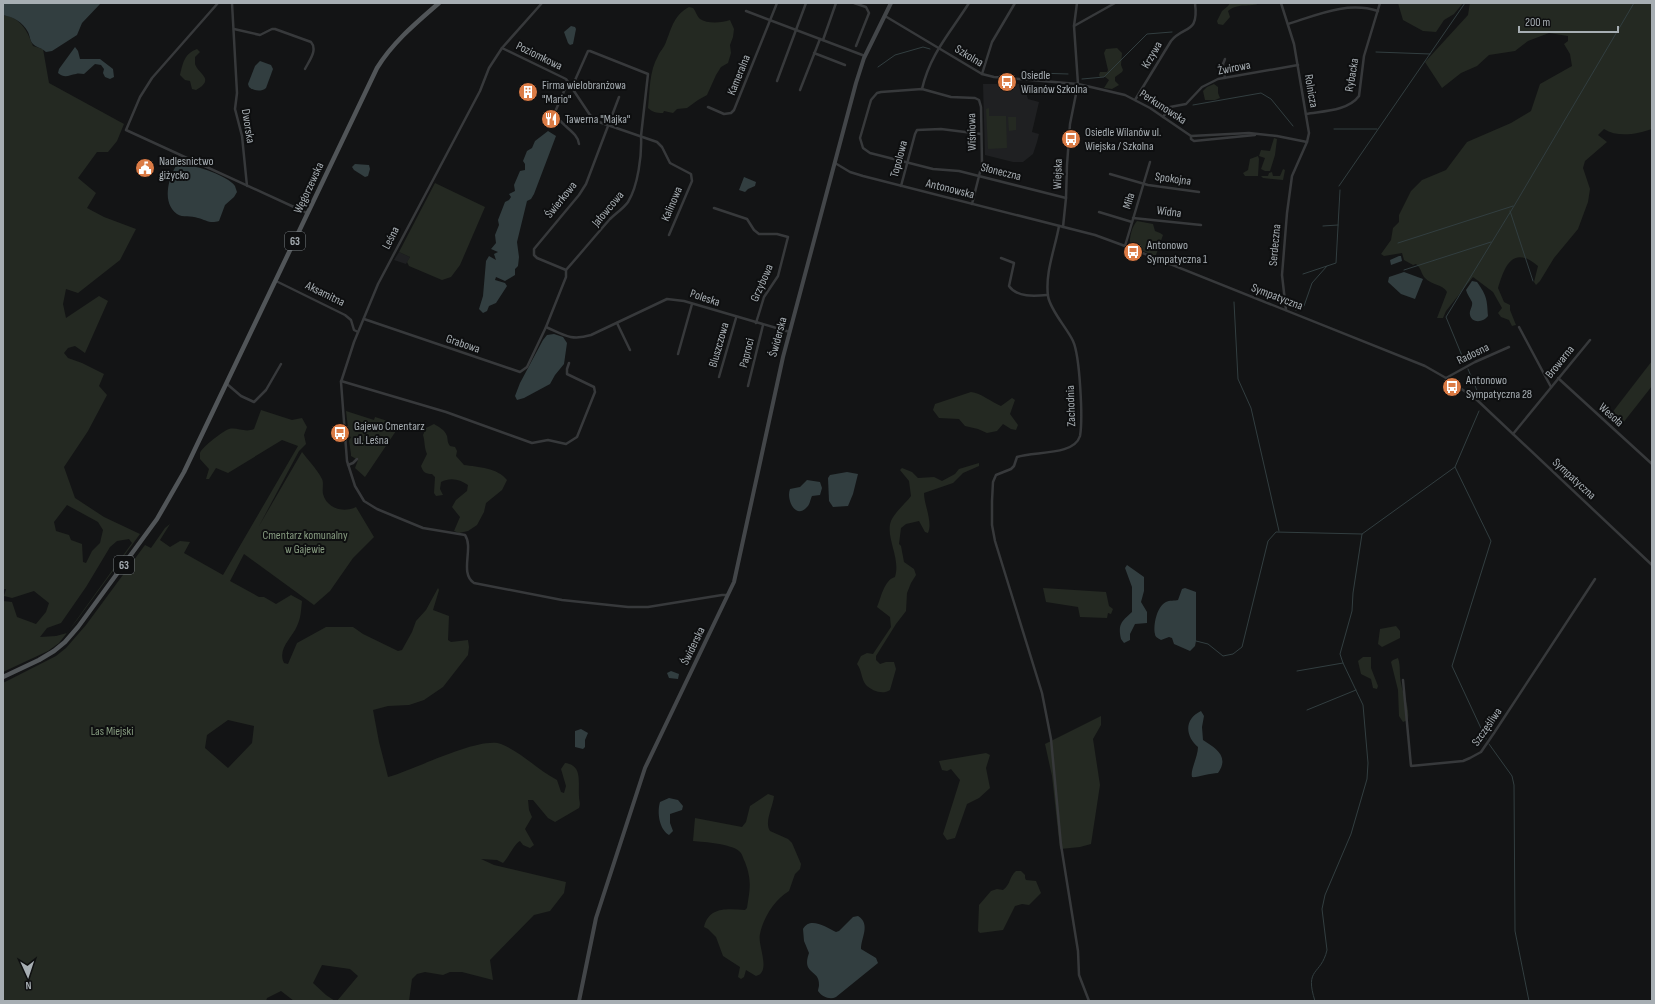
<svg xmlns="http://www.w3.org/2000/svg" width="1655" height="1004" viewBox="0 0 1655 1004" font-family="'Sofia Sans Condensed',sans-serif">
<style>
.built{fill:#1f2022}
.green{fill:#242922;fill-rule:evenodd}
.water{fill:#323e40}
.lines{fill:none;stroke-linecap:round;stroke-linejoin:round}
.stream{stroke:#323e40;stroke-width:1}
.street{stroke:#37393b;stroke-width:2.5}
.secondary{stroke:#434649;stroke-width:4}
.primary{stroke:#515558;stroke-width:4.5}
.labels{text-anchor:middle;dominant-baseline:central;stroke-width:4;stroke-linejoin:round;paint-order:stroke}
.shield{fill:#0e0f10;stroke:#797e82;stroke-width:1}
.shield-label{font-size:11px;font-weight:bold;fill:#a7aeb3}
.street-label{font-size:12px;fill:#a7aeb3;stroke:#0e0f10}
.poi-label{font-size:12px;fill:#a7aeb3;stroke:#0e0f10;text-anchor:start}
.park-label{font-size:12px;fill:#879c80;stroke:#0e0f10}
</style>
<rect width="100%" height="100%" fill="#131415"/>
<g class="built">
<path d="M983 84H1029L1027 96 1028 99 1039 102 1032 132 1039 134 1037 142 1033 154 1023 162H1013L985 155Z"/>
<path d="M399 252 410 257 406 264 394 260Z"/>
</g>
<g class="green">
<path d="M1230 3H1260C1250 8 1239 2 1228 11L1230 17 1223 25 1218 24 1217 21 1222 11 1228 6Z"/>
<path d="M1398 3H1463L1454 14 1444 20 1436 32 1423 31 1403 20Z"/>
<path d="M1470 3H1652V129C1637 134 1618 138 1604 129L1598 135 1607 142 1585 161 1583 168 1590 189 1588 202 1578 229 1554 258 1540 281 1536 285 1534 282 1538 266C1513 245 1505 265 1498 288L1504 302 1510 305V310L1516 325 1512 326 1509 320 1501 317 1498 313 1502 308 1493 292 1473 277 1446 311 1443 318H1437L1447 292C1443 284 1431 285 1425 278 1421 274 1422 269 1416 264L1413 265 1404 260 1402 253 1384 256 1381 254 1391 240 1393 228 1399 222V215L1411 191 1422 180 1446 170 1467 142 1511 123 1531 111 1540 84 1572 66 1570 54 1564 44 1568 41V36L1549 33 1528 41 1515 51 1489 55 1477 66 1461 73 1442 88 1425 62 1468 15Z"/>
<path d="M689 7 693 8C696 11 696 15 700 19 707 24 722 23 730 20L734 29 733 37 730 45 731 53 728 63 721 67 716 75 707 95 698 100 687 108 677 109 673 113 664 111 663 113C656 113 652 112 648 108 650 90 649 72 658 56 660 51 664 48 666 42 672 27 674 15 689 7Z"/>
<path d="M3 15C21 18 27 30 33 46L43 49 49 83 124 124 117 141 108 152H97L78 178 96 193 87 208 104 217 136 229 120 260 78 293 66 289 63 304 66 318 99 296 108 301 85 353 75 346 68 348 64 353 68 358 82 363 104 374 99 386 107 395 88 431 64 467 75 498 104 517 140 534 77 620 59 643 48 651 3 672V601L12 602 17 617 36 624 46 612 49 603 34 591 12 598 4 596 6 589H3ZM67 505 98 522 103 530 100 543 92 551 86 563 83 562 82 544 71 540 69 535 56 531 54 522ZM129 539 132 543 67 633 56 636 40 637 47 628 61 623 86 587 110 547 117 541Z"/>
<path d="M1117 48 1122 53 1121 65 1123 70 1122 72 1115 77V81L1119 85 1112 89 1104 88 1109 80 1105 77H1100L1099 75 1100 72H1107L1108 70 1104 53 1106 49Z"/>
<path d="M197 49 200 52 195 57C195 59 195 62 195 64 198 74 216 79 196 90L192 89 190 81 185 80 180 75C183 63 184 54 197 49Z"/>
<path d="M1066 84 1075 86V92L1065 90Z"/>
<path d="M1214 84 1218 87V93L1220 98 1215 100H1205L1203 91 1207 87Z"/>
<path d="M989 108V116H1006L1007 148 988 149 986 109Z"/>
<path d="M1008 117H1016V130L1009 131Z"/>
<path d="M1274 138 1277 139 1275 155 1270 171H1265L1261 169 1265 158 1259 156 1261 150 1270 151Z"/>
<path d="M1258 156 1259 159 1258 176H1245L1243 173 1248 170 1250 159Z"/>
<path d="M1283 169 1285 170 1283 180 1263 178 1261 176H1268L1269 173 1272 172 1273 176H1280Z"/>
<path d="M435 183 485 207 460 265 451 277 442 280 409 266 407 262 410 257 399 252Z"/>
<path d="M1137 221 1153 224 1155 231 1160 233 1163 235 1156 255H1153L1130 246C1129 238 1132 226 1137 221Z"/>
<path d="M1652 361V386L1619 428 1608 418Z"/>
<path d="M971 392C981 393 991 402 1001 406L1012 398 1015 400 1010 414 1018 425 1016 430 1011 429 1003 424 997 431 987 433 978 429 965 426 959 419 939 418 933 410 935 404Z"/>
<path d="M261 410 292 420 302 418 307 427 304 435 306 444 299 451 259 526 302 452C308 460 317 469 322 479 324 483 322 489 323 494 327 509 344 513 356 507L374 537 353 558 330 591 314 605 244 554 230 581 259 597H264L276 604 291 595 302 601C301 610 301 618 297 626 292 638 277 649 284 663L288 664 297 643 326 627H353L363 634 398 651 402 650 412 632 416 621 426 610 438 588 439 590 433 610 449 616 448 640 451 642 468 640 469 647 468 655 443 687 424 700 409 705 388 706 373 710 379 742 388 777C412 771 479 736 501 744 521 752 538 770 557 780L561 792 564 793 566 786 561 769 565 763C583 765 578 783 579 796 579 801 581 803 579 808L555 822 548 818 533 800H528L529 810 532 817 525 829 534 845 530 848 523 845 520 841C514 844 509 857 503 863L497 860 481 859 494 865 566 882 564 893 550 911 534 915 490 960 493 980 462 972H450L443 975 425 972 417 974 412 979 409 1001H337L358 976 350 969 322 965 313 983 326 995 335 1001H294L281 991 267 998 266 1001H3V683L56 656 66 648 86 625 145 545 151 548 165 528 170 524 160 540 170 547 180 541 190 542 184 553 223 575 298 446 282 440 228 473 216 468 209 479H206L209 469 200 459C200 457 200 455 200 453 202 447 223 431 229 429 237 427 245 433 254 429ZM228 720 254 726 252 743 228 768 205 748 207 735Z"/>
<path d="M346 411 374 420 375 417 400 425 365 477 355 468 358 460 351 456V454L349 441 351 437 349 436Z"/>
<path d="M434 424C439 427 445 430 447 436 448 440 447 442 450 446L455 447 457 451 456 456 464 465C478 467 498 468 507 480L502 490 486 503 484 512 477 525 468 531 459 533 454 531 460 517 452 507 456 500 467 491 468 485C460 479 450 477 441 482L440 489 443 495 436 496 434 493 435 477 432 474C425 474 423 472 421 466L427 454C424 447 425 441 423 435L426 428Z"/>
<path d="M979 463V466L963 473 953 483 924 493C924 505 933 522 928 533L925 532 919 521 906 524 901 528 899 544 901 546 904 562 914 569 916 575 911 583 907 593 906 611 896 624 876 656V660L880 664 886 662H894L896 669 890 690C883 695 872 691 866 685 861 679 862 670 857 664L861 656 867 653 873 654 891 627 890 617 877 607C881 598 884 580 895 577 901 558 885 537 891 521 894 513 906 503 911 496L909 481 900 470 902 468 912 472 918 478 934 477 942 481 955 474 959 469Z"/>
<path d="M1043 588 1106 592 1109 606 1113 609 1111 614 1108 613 1107 618 1080 617 1078 607 1046 602Z"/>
<path d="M1396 626 1400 631V638L1382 647 1378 644 1380 629Z"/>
<path d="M1363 657H1371V668L1378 686 1377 689 1373 688 1371 679 1361 674 1358 661Z"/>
<path d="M1398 658C1401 667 1399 674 1401 683 1403 696 1410 707 1408 720L1403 722 1399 716 1398 690 1391 662 1393 660Z"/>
<path d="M1101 716V725L1093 739 1100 785 1091 844 1080 847 1060 849 1052 776 1045 744Z"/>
<path d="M986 753 990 755 986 768 990 788 979 798 967 804 955 838 947 840 943 834 960 780 951 769 947 771 942 770 939 761Z"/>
<path d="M768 794 774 796C773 807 764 822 770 831L788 839 792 843 801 864 800 869 795 874 789 891C775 899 763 918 760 934 757 945 772 972 756 976L746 970 744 977 741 979 738 977 740 967 723 956 716 937 708 929 704 927C709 906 728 909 745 910L747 908C750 888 752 881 745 862 743 858 742 853 739 851 731 844 705 842 693 841L695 818 742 827 746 822 750 806Z"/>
<path d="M1016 871H1021L1025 875V878L1026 880 1036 881 1041 893 1029 905 1022 904 1015 906 1003 930 980 933 978 931 979 905 991 891 997 889 1003 890C1011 884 1009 877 1016 871Z"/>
</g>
<g class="water">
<path d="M3 3H101L82 23 77 35 52 51 46 52C41 47 37 48 33 44 30 41 30 36 28 32 23 22 13 17 3 15Z"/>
<path d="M571 26 575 27 576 29 573 44 570 45 568 43 564 32Z"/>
<path d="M75 47 78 51 80 59H100L113 69 114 77 110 79 105 77 103 73 104 69 101 65 95 64 84 74C81 74 79 73 76 74 69 75 65 79 58 73L59 69Z"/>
<path d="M260 61 271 65 273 69 266 88C261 92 254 91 249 87L248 84 255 66Z"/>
<path d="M548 131 556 136 534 194 531 199 527 201 517 242 519 257 518 266 515 269V275L505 281 496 277 495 280 505 283 507 286 496 303 489 306 487 311 483 313 479 309 483 296 486 261 489 256 496 260 494 254 498 252 491 249 496 243 495 235 499 225 498 220 505 202 509 200 511 197 509 194 515 191 514 185 520 171 525 170V164L523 161 527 151 532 148 535 141Z"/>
<path d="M355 164 369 165 370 169 368 176 365 177 354 170 352 167Z"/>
<path d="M184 165C196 165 228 176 235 186 235 186 237 192 237 192L234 197 225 205 219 221C210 224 206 220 198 218 191 215 183 218 177 214 162 203 168 179 176 166Z"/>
<path d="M744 177 756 182 755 186 748 189 745 192 739 190Z"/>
<path d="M1399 256H1401L1402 261 1391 265 1390 260Z"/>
<path d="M1404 272 1423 279 1415 299 1401 294 1388 282 1389 277Z"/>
<path d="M1472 281 1477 282C1487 296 1487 299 1488 316 1484 322 1472 324 1470 315 1469 310 1473 307 1472 302 1470 298 1467 294 1466 290Z"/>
<path d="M554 334 563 337 567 343 564 364 555 375 550 384 524 398 517 400 515 396 520 383 543 340 547 335Z"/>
<path d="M847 472 858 474 853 494 848 506 833 507 829 501 828 478 830 475Z"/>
<path d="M807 480 820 482 822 488 820 495 812 496C810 500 810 505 806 508 795 519 786 499 790 489L800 487Z"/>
<path d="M1127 565 1144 577V591L1141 602 1147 612V623L1135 624 1130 634V640L1124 643 1121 639C1118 624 1121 622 1132 612V587L1125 568Z"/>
<path d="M1185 588 1196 592V641L1195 646 1190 651 1174 644 1172 638 1169 637 1161 640C1158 638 1155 637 1155 634 1153 625 1157 606 1166 602 1169 600 1175 601 1178 600L1182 589Z"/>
<path d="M671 671 679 674 678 679 669 678 667 673Z"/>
<path d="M1201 711 1204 716 1202 727 1203 740C1215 748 1230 756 1218 773 1210 773 1196 778 1192 777 1190 770 1198 757 1198 747 1185 736 1184 719 1201 711Z"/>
<path d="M581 729 588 733 585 740V747L583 749 575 747V731Z"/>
<path d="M669 798 678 800 683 806 682 810 670 814V823L673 831 669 835C659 829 657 812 660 802Z"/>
<path d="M858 916C871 924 861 938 861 949L876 958 878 963 836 997C830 1000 822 997 818 991 818 989 819 987 819 985 820 969 801 975 809 953L804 941 803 929C810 916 826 927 836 932L839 931 853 917Z"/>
</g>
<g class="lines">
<g class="stream">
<path d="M1376 52 1430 54"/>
<path d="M878 67 895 55 923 47 930 49"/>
<path d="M1038 73 1068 74"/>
<path d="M1082 79 1104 77 1147 34 1172 32"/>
<path d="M1193 105 1261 93 1271 99 1293 126"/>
<path d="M1334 129H1377"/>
<path d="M1339 186 1465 3"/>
<path d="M1510 211 1533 281"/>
<path d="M1323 226 1338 225"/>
<path d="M1398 243 1513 206"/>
<path d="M1404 270 1491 242"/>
<path d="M1303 274 1336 263 1340 190"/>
<path d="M1234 302 1238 379 1251 408 1279 531"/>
<path d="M1296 310 1304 306 1312 283 1327 266"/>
<path d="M1465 363 1446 317 1514 206 1634 3"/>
<path d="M1468 369 1481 400"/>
<path d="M1479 411 1455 467 1491 541 1452 666 1486 739"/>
<path d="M1196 641 1208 644 1223 656 1233 654 1242 647 1268 541 1276 532 1362 534"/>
<path d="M1297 671 1343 663"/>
<path d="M1307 710 1356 690"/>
<path d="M1489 744 1512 776 1514 785 1515 931 1529 1001"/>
<path d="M1315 1001C1304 967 1321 976 1327 950L1322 909 1325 895 1351 834 1367 779 1368 763 1363 705 1343 663 1340 654 1352 611 1353 593 1362 534 1455 467"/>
</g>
<g class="street">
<path d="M218 3 152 78 140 97 126 130 307 213"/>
<path d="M232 3 237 93 235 109 242 136 247 186"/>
<path d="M542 3 502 48 489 68 480 91 378 284 354 342 341 382 347 461 355 486 364 501 377 509 423 528 465 535C474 548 459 573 474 583L562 600 628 607H648L722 595H727"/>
<path d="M854 3 866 7 869 13 856 46"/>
<path d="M1281 3 1294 44 1309 133 1307 142 1292 176 1287 213 1282 275 1286 310"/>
<path d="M746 11 865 56"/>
<path d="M885 16 982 74 994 77 1078 84 1125 95 1150 108 1191 136V139L1194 141 1255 135"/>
<path d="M1288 24C1317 15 1347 1 1378 11"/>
<path d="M1074 26 1115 3"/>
<path d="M234 29 260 35 272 29H275L311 42C318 50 309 61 305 69"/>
<path d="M823 40 836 3"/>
<path d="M502 48 566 79 590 115 596 121 657 142 662 147 670 163 691 174 692 181 669 235"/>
<path d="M814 53 845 65"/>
<path d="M982 74 992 42 1015 3"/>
<path d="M1225 78 1223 64 1225 59"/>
<path d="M777 81 806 3"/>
<path d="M568 82 555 112C558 125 578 131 579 144"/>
<path d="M922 89C930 54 950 33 969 3"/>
<path d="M800 90 820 39"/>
<path d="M1135 100 1171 41C1184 25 1199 35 1195 3"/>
<path d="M708 107 724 114 731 113 734 110 777 3"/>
<path d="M1306 114C1323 111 1348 111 1359 96L1364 56 1380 3"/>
<path d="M1163 117 1170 107 1186 104 1202 87 1218 79 1298 65"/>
<path d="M1191 136 1249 133 1277 136 1307 142"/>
<path d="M835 163 850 172 863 176 1095 235 1125 246 1425 366 1446 378 1477 400 1652 565"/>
<path d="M1110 174 1148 185 1199 192"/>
<path d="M901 186 915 134 917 130 941 129 981 134"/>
<path d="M972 204 982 164 981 107 979 100 975 98 951 97 922 89 881 92 877 93 871 100 860 138 863 148 870 153 933 169 959 171 1066 198"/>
<path d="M714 208 747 219 754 230 759 234H777L788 237 778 276 764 297 756 323"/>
<path d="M1099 212 1132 222"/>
<path d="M1133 218 1201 225"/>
<path d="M1059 226C1055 249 1045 272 1048 296 1050 310 1067 328 1073 341 1080 356 1083 419 1080 436 1074 456 1034 451 1017 457L1014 466 1011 469 996 475 993 482 992 501V525L995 541 1042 693 1051 739 1061 845 1078 951 1079 975 1089 1001"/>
<path d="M1063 227 1066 198 1067 165 1070 124 1078 84 1074 26 1077 3"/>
<path d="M1125 246 1150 162"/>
<path d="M1001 258 1014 263 1009 286C1017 298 1036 296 1048 295"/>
<path d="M566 270 537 258 534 255V249L579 195 586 184 619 97"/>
<path d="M276 281 345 315 351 320 354 330 358 332"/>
<path d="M364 319 520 372 527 367 546 327 566 277V270C581 253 595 236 610 219 616 213 623 209 628 202 638 186 642 155 641 136L648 74 590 51H588L572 87"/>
<path d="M617 323 630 350"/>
<path d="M546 327C564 335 571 341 591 335L667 299 684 301 790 332"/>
<path d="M1519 327 1551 387"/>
<path d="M678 354 692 304"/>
<path d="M719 377 736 318"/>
<path d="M1446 378 1475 362 1509 347"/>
<path d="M1558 378 1652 464"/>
<path d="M341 381 446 412 532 443 548 440 566 444 577 437 595 392 594 387 567 374V369L569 363"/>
<path d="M227 384 241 396 254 402 266 390 281 364"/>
<path d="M748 386 763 325"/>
<path d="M1513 434 1590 340"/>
<path d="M348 465 353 463 357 459"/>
<path d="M1403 680 1411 766 1463 761 1470 758 1481 752 1494 733 1595 579"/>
</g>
<path class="secondary" d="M579 1001 596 918 645 768 734 582 783 357 856 83 864 58 891 3"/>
<path class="primary" d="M3 677 39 660 54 651 65 642 78 627 157 519 184 472 377 68C393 42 416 23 439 3"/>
</g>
<defs>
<symbol id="bus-disc" viewBox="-11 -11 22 22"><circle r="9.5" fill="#db7b45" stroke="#0e0f10"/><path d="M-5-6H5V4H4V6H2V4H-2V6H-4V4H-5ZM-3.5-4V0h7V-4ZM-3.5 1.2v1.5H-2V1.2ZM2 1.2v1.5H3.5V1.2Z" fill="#fff"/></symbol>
<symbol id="building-disc" viewBox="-11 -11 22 22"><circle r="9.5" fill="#db7b45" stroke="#0e0f10"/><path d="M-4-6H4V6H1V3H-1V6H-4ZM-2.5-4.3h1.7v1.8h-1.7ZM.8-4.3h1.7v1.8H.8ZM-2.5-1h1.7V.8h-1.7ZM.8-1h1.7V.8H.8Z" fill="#fff"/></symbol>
<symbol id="restaurant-disc" viewBox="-11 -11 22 22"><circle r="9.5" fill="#db7b45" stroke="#0e0f10"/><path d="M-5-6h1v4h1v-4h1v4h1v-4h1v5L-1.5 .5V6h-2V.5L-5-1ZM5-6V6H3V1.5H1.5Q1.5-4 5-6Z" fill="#fff"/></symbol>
<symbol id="civic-disc" viewBox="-11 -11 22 22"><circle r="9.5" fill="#db7b45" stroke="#0e0f10"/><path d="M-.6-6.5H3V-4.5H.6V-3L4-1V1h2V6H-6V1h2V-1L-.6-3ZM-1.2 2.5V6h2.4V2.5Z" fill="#fff"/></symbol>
</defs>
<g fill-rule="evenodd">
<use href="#bus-disc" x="996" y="71" width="22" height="22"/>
<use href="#building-disc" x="517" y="81" width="22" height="22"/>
<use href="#restaurant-disc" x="540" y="108" width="22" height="22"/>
<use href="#bus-disc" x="1060" y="128" width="22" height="22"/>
<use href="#civic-disc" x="134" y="157" width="22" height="22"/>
<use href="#bus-disc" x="1122" y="241" width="22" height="22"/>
<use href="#bus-disc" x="1441" y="376" width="22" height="22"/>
<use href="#bus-disc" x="329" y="422" width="22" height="22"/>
</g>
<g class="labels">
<g class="shield">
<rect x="285" y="232" width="20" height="18" rx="3"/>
<rect x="114" y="556" width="20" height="18" rx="3"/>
</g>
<g class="shield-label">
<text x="295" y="241">63</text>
<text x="124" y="565">63</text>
</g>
<g class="street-label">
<text transform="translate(1152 55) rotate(-60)">Krzywa</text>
<text transform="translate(539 56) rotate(26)">Poziomkowa</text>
<text transform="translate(969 56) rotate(31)">Szkolna</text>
<text transform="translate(1234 68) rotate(-11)">Żwirowa</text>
<text transform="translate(739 75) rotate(-68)">Kameralna</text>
<text transform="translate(1352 75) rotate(-80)">Rybacka</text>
<text transform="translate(1311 91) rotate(80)">Rolnicza</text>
<text transform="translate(1163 107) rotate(33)">Perkunowska</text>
<text transform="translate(248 126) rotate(81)">Dworska</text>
<text transform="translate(972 132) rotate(-91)">Wiśniowa</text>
<text transform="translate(899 159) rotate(-75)">Topolowa</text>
<text transform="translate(1001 172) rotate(14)">Słoneczna</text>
<text transform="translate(1058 174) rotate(-88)">Wiejska</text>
<text transform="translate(1173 179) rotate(8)">Spokojna</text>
<text transform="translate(309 188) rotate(-65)">Węgorzewska</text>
<text transform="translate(950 189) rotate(14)">Antonowska</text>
<text transform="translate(561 200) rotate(-51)">Świerkowa</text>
<text transform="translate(1129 201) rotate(-73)">Miła</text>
<text transform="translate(672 204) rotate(-67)">Kalinowa</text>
<text transform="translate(608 209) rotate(-50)">Jałowcowa</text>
<text transform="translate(1169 212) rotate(8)">Widna</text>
<text transform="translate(391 238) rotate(-63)">Leśna</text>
<text transform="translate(1275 245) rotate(-85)">Serdeczna</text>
<text transform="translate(762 283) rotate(-66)">Grzybowa</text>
<text transform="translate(325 294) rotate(26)">Aksamitna</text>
<text transform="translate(1277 297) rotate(21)">Sympatyczna</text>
<text transform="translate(705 298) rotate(18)">Poleska</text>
<text transform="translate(778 337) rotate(-75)">Świderska</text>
<text transform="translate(463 344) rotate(19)">Grabowa</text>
<text transform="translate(719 345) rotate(-74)">Bluszczowa</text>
<text transform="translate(747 353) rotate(-76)">Paproci</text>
<text transform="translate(1473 354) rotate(-26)">Radosna</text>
<text transform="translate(1560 362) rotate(-51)">Browarna</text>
<text transform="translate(1071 406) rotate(-92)">Zachodnia</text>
<text transform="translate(1611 415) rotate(42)">Wesoła</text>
<text transform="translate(1574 479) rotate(43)">Sympatyczna</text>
<text transform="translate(693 646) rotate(-64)">Świderska</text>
<text transform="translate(1487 727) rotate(-55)">Szczęśliwa</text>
</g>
<g class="poi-label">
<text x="1021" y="75">Osiedle<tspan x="1021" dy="14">Wilanów Szkolna</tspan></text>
<text x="542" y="85">Firma wielobranżowa<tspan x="542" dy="14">"Mario"</tspan></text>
<text x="565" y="119">Tawerna "Majka"</text>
<text x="1085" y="132">Osiedle Wilanów ul.<tspan x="1085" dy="14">Wiejska / Szkolna</tspan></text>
<text x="159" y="161">Nadlesnictwo<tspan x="159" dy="14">giżycko</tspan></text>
<text x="1147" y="245">Antonowo<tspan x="1147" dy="14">Sympatyczna 1</tspan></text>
<text x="1466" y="380">Antonowo<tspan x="1466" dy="14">Sympatyczna 28</tspan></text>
<text x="354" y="426">Gajewo Cmentarz<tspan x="354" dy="14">ul. Leśna</tspan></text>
</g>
<g class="park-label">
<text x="305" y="535">Cmentarz komunalny<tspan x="305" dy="14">w Gajewie</tspan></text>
<text x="112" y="731">Las Miejski</text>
</g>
</g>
<rect width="1655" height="1004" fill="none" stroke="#a7aeb3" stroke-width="8"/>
<g transform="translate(28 976) rotate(177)" stroke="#0e0f10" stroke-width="3" paint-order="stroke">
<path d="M0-3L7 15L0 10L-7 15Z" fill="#a7aeb3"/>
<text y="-6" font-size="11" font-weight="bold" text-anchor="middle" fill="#a7aeb3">N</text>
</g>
<path d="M1519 26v6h99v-6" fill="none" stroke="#a7aeb3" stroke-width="2"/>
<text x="1525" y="26" font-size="12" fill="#a7aeb3" stroke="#0e0f10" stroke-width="3" paint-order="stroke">200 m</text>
</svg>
